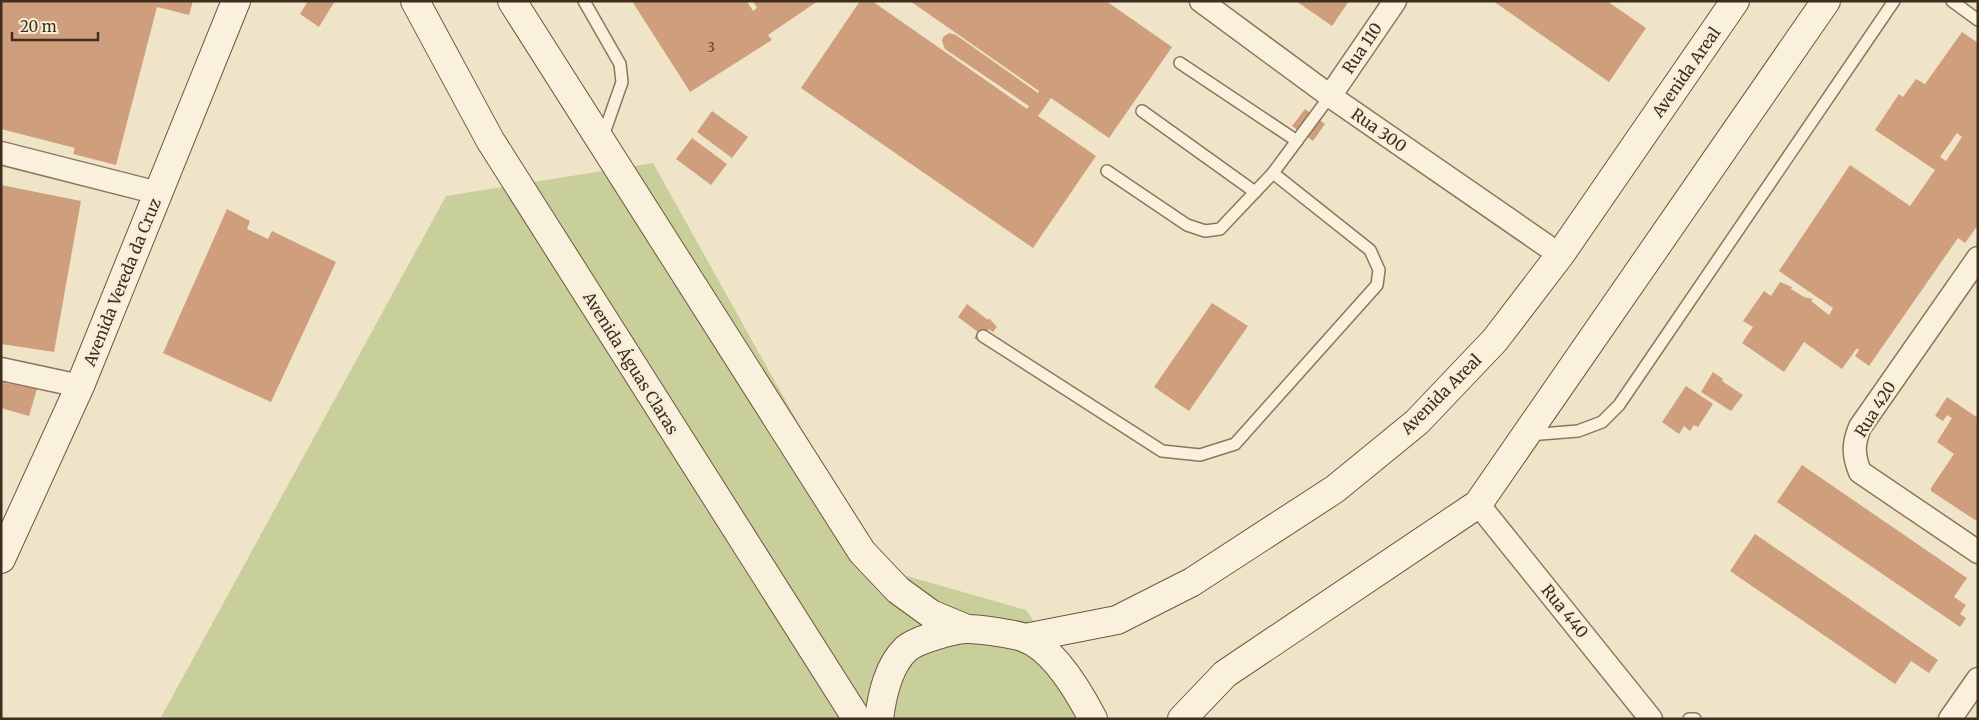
<svg xmlns="http://www.w3.org/2000/svg" width="1979" height="720" viewBox="0 0 1979 720" font-family="Merriweather,serif">
<style>
.green{fill:#c9cf9b}
.building{fill:#cf9f7d;fill-rule:evenodd}
.lines{fill:none;stroke-linecap:round;stroke-linejoin:round}
.lane-casing{stroke:#8d765c;stroke-width:14}
.street-casing{stroke:#8d765c;stroke-width:25}
.secondary-casing{stroke:#6f573f;stroke-width:30}
.lane{stroke:#faf1dc;stroke-width:11}
.street{stroke:#faf1dc;stroke-width:22}
.secondary{stroke:#faf1dc;stroke-width:28}
.labels{text-anchor:middle;dominant-baseline:central;stroke-width:5;stroke-linejoin:round;paint-order:stroke}
.number-label{font-size:14px;fill:#624a37}
.street-label{font-size:16px;fill:#3d2e20;stroke:#f7eed8}
</style>
<rect width="100%" height="100%" fill="#f0e4c8"/>
<path class="green" d="M653 163 879 568 1026 610 1101 719H160L446 196Z"/>
<g class="building">
<path d="M1 1H193L189 15 157 7 116 165 73 154 75 148 1 129Z"/>
<path d="M308 1H335L319 27 300 14Z"/>
<path d="M632 1H747L753 11 757 8 753 1H818L768 35 772 40 690 92Z"/>
<path d="M860 1H872L1027 109 1029 106 945 49 942 41 943 37 949 33 956 35 1038 93 1039 91 910 1H1106L1172 47 1109 138 1051 98 1038 116 1096 156 1033 248 801 88Z"/>
<path d="M1296 1H1349L1332 26Z"/>
<path d="M1493 1H1607L1646 28 1609 82Z"/>
<path d="M1962 32 1978 43V225L1965 243 1958 238 1869 366 1855 356 1859 350 1857 348 1842 369 1804 342 1784 372 1742 343 1753 327 1743 321 1764 291 1771 296 1780 282 1792 287 1791 289 1804 297 1813 299 1811 301 1829 315 1833 308 1779 271 1850 165 1910 206 1935 170 1875 130 1899 94 1903 97 1916 79 1925 84ZM1957 133 1962 137 1946 161 1940 157Z"/>
<path d="M1305 109 1325 124 1313 141 1292 126Z"/>
<path d="M712 111 748 137 732 158 697 132Z"/>
<path d="M692 138 727 164 711 185 676 159Z"/>
<path d="M1 185 81 201 54 352 1 344Z"/>
<path d="M227 209 250 221 247 229 268 239 272 231 336 262 271 402 163 353Z"/>
<path d="M1212 303 1248 326 1189 411 1154 387Z"/>
<path d="M967 304 988 320 989 318 997 327 993 332 989 329 984 337 987 339 983 344 974 338 978 332 958 317Z"/>
<path d="M1713 372 1723 379 1722 381 1743 395 1731 411 1701 392Z"/>
<path d="M1 374 8 375 6 383 37 389 29 416 1 408Z"/>
<path d="M1686 386 1713 404 1698 427 1694 425 1690 431 1684 426 1679 434 1662 422Z"/>
<path d="M1947 397 1978 418V522L1931 491V488L1954 454 1937 442 1952 418 1947 415 1943 421 1935 416Z"/>
<path d="M1802 465 1967 578 1954 597 1966 605 1960 614 1966 618 1960 627 1777 502Z"/>
<path d="M1755 534 1938 660 1929 673 1911 661 1895 684 1730 571Z"/>
</g>
<g class="lines">
<defs>
<g id="lane">
<path d="M584 1 620 64 622 82 602 139"/>
<path d="M1952 1 1978 20"/>
<path d="M1180 63 1297 141"/>
<path d="M1142 111 1255 192"/>
<path d="M1107 171 1187 225 1205 231 1220 229 1273 173"/>
<path d="M983 336 1162 451 1200 455 1235 444 1377 285 1379 270 1370 250 1273 173 1330 96"/>
<path d="M1528 435 1578 431 1602 422 1619 405 1894 1"/>
<path d="M1689 719H1695"/>
</g>
<g id="street">
<path d="M1201 1 1330 96 1560 255"/>
<path d="M1330 96 1395 1"/>
<path d="M1 153 158 193"/>
<path d="M1978 258 1860 427C1853 444 1853 455 1860 472L1978 552"/>
<path d="M1 369 80 386"/>
<path d="M1478 504 1651 719"/>
<path d="M1950 719 1978 679"/>
</g>
<g id="secondary">
<path d="M415 1 490 140 857 719"/>
<path d="M512 1 862 552 898 590 931 614 967 629"/>
<path d="M1 559 80 386 236 1"/>
<path d="M1025 638 1117 620 1192 582 1335 489 1417 422 1495 340 1560 255 1735 1"/>
<path d="M879 719C882 695 888 666 906 649 916 640 954 629 968 629 979 629 1015 634 1025 638 1054 649 1079 692 1093 719"/>
<path d="M1182 719 1225 674 1478 504 1826 1"/>
</g>
</defs>
<use href="#lane" class="lane-casing"/>
<use href="#street" class="street-casing"/>
<use href="#secondary" class="secondary-casing"/>
<use href="#lane" class="lane"/>
<use href="#street" class="street"/>
<use href="#secondary" class="secondary"/>
</g>
<g class="labels">
<g class="number-label">
<text x="711" y="47">3</text>
</g>
<g class="street-label">
<text transform="translate(1362 48) rotate(-56)">Rua 110</text>
<text transform="translate(1686 72) rotate(-55)">Avenida Areal</text>
<text transform="translate(1379 130) rotate(35)">Rua 300</text>
<text transform="translate(122 282) rotate(-68)">Avenida Vereda da Cruz</text>
<text transform="translate(631 363) rotate(58)">Avenida Águas Claras</text>
<text transform="translate(1441 394) rotate(-45)">Avenida Areal</text>
<text transform="translate(1875 409) rotate(-58)">Rua 420</text>
<text transform="translate(1565 611) rotate(51)">Rua 440</text>
</g>
</g>
<rect width="1979" height="720" fill="none" stroke="#3d2e20" stroke-width="5"/>
<path d="M12 32v8h86v-8" fill="none" stroke="#3d2e20" stroke-width="2.5"/>
<text x="20" y="32" font-size="15" fill="#3d2e20" stroke="#f7eed8" stroke-width="4" paint-order="stroke">20 m</text>
</svg>
